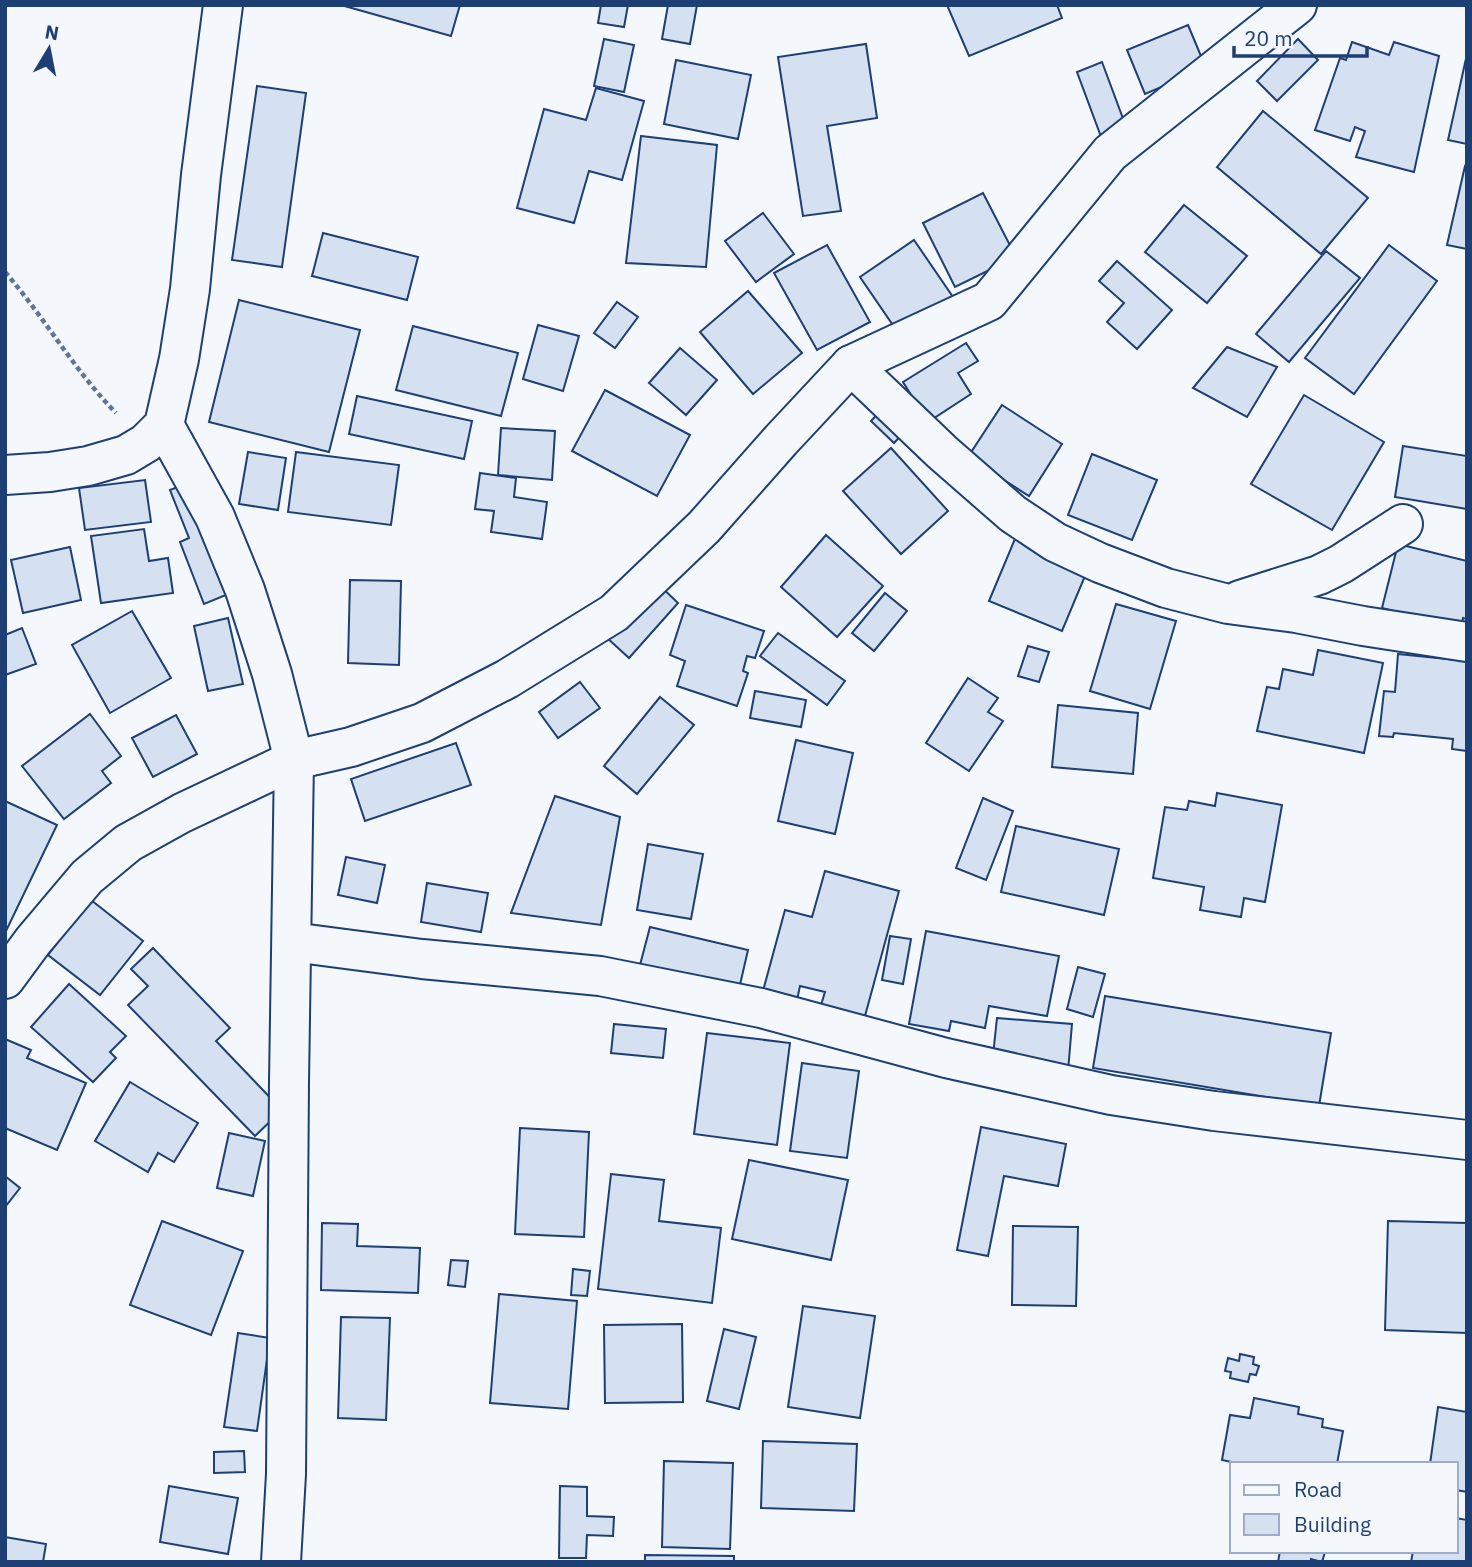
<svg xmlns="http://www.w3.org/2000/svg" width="1472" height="1567" viewBox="0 0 1472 1567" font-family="'IBM Plex Sans',sans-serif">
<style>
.building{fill:#d5e0f0;stroke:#1d3f73;stroke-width:2}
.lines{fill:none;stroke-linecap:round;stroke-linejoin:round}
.minor-casing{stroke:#1d3f73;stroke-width:42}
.path{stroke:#5e769c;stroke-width:4.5;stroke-dasharray:5 3.5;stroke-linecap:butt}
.minor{stroke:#f4f7fb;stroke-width:38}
</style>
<rect width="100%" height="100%" fill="#f4f7fb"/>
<g class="building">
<path d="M341 5H460L451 36Z"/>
<path d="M601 5H628L624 27 598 23Z"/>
<path d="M668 5H697L690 44 662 39Z"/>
<path d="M947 5H1057L1062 18 969 56Z"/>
<path d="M1188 25 1206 68 1145 94 1127 50Z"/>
<path d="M604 39 634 45 624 92 594 86Z"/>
<path d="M1298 39 1318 60 1277 101 1257 81Z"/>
<path d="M1352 42 1389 55 1394 42 1439 56 1414 172 1356 157 1365 131 1355 127 1350 141 1315 130 1340 58 1346 60Z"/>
<path d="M866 44 877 118 827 126 841 211 803 216 778 57Z"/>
<path d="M1467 54V144L1448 140Z"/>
<path d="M676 60 751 75 738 139 664 124Z"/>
<path d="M1102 62 1128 132 1103 142 1077 72Z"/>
<path d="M257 86 306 93 282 267 232 260Z"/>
<path d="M596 88 644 101 622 180 589 171 574 223 517 208 544 109 586 120Z"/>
<path d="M1263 111 1368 198 1321 254 1217 167Z"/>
<path d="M641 136 717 145 706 267 626 263Z"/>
<path d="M1465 166 1467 167V249L1447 245Z"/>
<path d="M983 193 1016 257 955 287 923 223Z"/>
<path d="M1184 205 1247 256 1207 303 1145 252Z"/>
<path d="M763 213 794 254 756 282 725 241Z"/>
<path d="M323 233 418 257 407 300 312 276Z"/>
<path d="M914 240 953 297 899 334 860 277Z"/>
<path d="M827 245 870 322 817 350 774 273Z"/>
<path d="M1389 245 1437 281 1354 394 1305 358Z"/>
<path d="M1326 251 1360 278 1289 362 1256 334Z"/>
<path d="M1117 261 1172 310 1137 349 1107 322 1124 303 1099 281Z"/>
<path d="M748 291 802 353 753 394 700 332Z"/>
<path d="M239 300 360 330 329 452 209 422Z"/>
<path d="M617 302 638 317 615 348 594 333Z"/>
<path d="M538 325 579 336 563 391 523 379Z"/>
<path d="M413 326 518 353 501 416 396 390Z"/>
<path d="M966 343 978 361 958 373 971 394 928 422 903 382Z"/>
<path d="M1227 347 1277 367 1247 417 1193 388Z"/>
<path d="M680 348 717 380 686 415 649 383Z"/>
<path d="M605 390 690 435 657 496 572 451Z"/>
<path d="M1304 395 1384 442 1332 530 1251 484Z"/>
<path d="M357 396 472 421 464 459 349 434Z"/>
<path d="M887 404 910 426 894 443 871 421Z"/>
<path d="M1002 405 1062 444 1029 496 968 457Z"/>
<path d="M501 428 555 431 552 480 498 475Z"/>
<path d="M1403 446 1467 456V509L1395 497Z"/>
<path d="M891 448 948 511 901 554 843 491Z"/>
<path d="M248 452 286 458 278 510 239 504Z"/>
<path d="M296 452 399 465 391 525 288 512Z"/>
<path d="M1092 454 1157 480 1132 540 1068 515Z"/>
<path d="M480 473 516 478 514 497 547 502 542 539 491 532 494 511 475 509Z"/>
<path d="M145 480 151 522 85 530 79 488Z"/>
<path d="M190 482 202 536 226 595 204 604 180 542 189 538 170 490Z"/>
<path d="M144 529 149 561 168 558 173 593 101 603 91 536Z"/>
<path d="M1017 534 1090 564 1062 631 989 601Z"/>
<path d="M826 535 883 586 837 637 781 587Z"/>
<path d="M1398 544 1467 561V619L1463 618 1461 628 1382 608Z"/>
<path d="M70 547 81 600 23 613 11 560Z"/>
<path d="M350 580 401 581 399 665 348 663Z"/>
<path d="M656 582 678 603 629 658 606 637Z"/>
<path d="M885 593 907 611 874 651 852 633Z"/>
<path d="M1116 604 1176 621 1150 709 1090 691Z"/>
<path d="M686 605 764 631 755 658 747 656 743 671 748 673 737 706 677 686 685 661 670 655Z"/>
<path d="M132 611 171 678 110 713 72 645Z"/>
<path d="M228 618 243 684 208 691 194 626Z"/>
<path d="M22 628 36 664 5 675V635Z"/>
<path d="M778 633 845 681 827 705 760 656Z"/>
<path d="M1028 646 1049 652 1039 682 1018 676Z"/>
<path d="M1318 650 1383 663 1364 753 1257 731 1267 687 1279 689 1283 669 1313 675Z"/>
<path d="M1398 654 1467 661V751L1452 749 1453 739 1394 733 1393 737 1379 736 1384 691 1395 692Z"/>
<path d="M968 678 998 698 988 712 1003 721 969 771 926 743Z"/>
<path d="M580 682 600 708 558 738 539 712Z"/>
<path d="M755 691 806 700 801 727 750 718Z"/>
<path d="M660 697 694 725 637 794 604 766Z"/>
<path d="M1058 705 1138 713 1133 774 1052 767Z"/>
<path d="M90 714 121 756 102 771 111 783 64 819 22 766Z"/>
<path d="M176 715 197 754 153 777 132 738Z"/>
<path d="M796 740 853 753 835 834 778 821Z"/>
<path d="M456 743 471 785 365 821 351 779Z"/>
<path d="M1217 793 1282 805 1265 902 1244 898 1241 917 1200 910 1204 887 1153 878 1165 807 1187 810 1189 801 1215 806Z"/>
<path d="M555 796 620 817 601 925 511 913Z"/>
<path d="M983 798 1013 811 986 880 956 868Z"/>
<path d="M5 801 57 825 6 931H5Z"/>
<path d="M1016 826 1119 849 1104 915 1001 892Z"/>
<path d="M648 844 703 854 691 919 637 910Z"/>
<path d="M346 857 385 865 377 903 338 895Z"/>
<path d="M825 871 899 891 865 1016 821 1005 825 992 800 986 797 1000 763 991 785 910 812 917Z"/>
<path d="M427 883 488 893 481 932 421 922Z"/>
<path d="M91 900 143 941 100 995 48 955Z"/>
<path d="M650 927 748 950 739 989 640 965Z"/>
<path d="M926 931 1059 956 1047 1016 989 1006 985 1028 951 1021 949 1031 909 1024Z"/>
<path d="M890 936 911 939 903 984 882 980Z"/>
<path d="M153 948 230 1028 216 1041 282 1110 255 1136 128 1005 148 986 131 969Z"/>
<path d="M1078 967 1105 974 1093 1017 1067 1009Z"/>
<path d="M69 984 126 1036 110 1052 116 1058 93 1082 31 1027Z"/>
<path d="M1105 996 1331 1033 1319 1106 1093 1068Z"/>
<path d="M997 1018 1072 1024 1068 1071 992 1065Z"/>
<path d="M614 1024 666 1029 663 1058 611 1053Z"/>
<path d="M707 1033 790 1043 777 1145 694 1134Z"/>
<path d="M5 1039 31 1050 27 1058 86 1083 57 1150 5 1128Z"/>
<path d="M802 1063 859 1071 847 1158 790 1151Z"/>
<path d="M130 1082 198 1123 174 1162 158 1153 148 1172 95 1141Z"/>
<path d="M981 1127 1066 1144 1058 1186 1004 1176 988 1256 957 1250Z"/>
<path d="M520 1128 589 1132 584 1237 515 1234Z"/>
<path d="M229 1133 265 1141 253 1196 217 1188Z"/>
<path d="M749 1160 848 1180 831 1260 732 1239Z"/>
<path d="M611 1174 664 1180 659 1221 721 1228 712 1303 598 1289Z"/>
<path d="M5 1176 20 1188 5 1207Z"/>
<path d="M162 1221 243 1251 211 1335 130 1305Z"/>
<path d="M1388 1221 1467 1223V1333L1385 1330Z"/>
<path d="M322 1223 358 1224 357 1246 420 1248 418 1293 321 1290Z"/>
<path d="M1013 1226 1078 1227 1076 1306 1012 1305Z"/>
<path d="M451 1260 468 1261 465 1287 448 1285Z"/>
<path d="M573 1269 590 1271 587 1296 571 1295Z"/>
<path d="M499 1294 577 1301 568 1409 490 1403Z"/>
<path d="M803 1306 875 1316 860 1418 788 1407Z"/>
<path d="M341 1317 390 1318 386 1420 338 1418Z"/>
<path d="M682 1324 683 1402 605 1403 604 1325Z"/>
<path d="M724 1329 756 1337 739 1409 707 1401Z"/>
<path d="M238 1333 270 1338 257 1431 224 1427Z"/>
<path d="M1240 1354 1254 1357 1253 1364 1259 1366 1256 1375 1250 1374 1248 1382 1230 1378 1231 1372 1225 1371 1228 1358 1239 1361Z"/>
<path d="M1254 1398 1299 1407 1298 1414 1323 1419 1322 1427 1343 1431 1337 1464H1241L1222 1460 1230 1415 1250 1418Z"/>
<path d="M1438 1407 1467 1412V1492L1456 1490V1464H1430Z"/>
<path d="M763 1441 857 1444 854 1511 761 1508Z"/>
<path d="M244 1451 245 1472 214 1473V1452Z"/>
<path d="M664 1461 733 1463 730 1549 662 1547Z"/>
<path d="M169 1486 238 1498 228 1554 160 1542Z"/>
<path d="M560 1486 587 1487V1516L614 1517 613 1536 587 1535 586 1558H559Z"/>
<path d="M1456 1518 1467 1520V1562H1411L1413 1551H1456Z"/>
<path d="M5 1537 46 1544 43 1562H5Z"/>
<path d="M1280 1551H1320L1325 1552 1322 1562 1311 1559V1562H1278Z"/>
<path d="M645 1555 734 1556V1562H645Z"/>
</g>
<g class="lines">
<defs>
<g id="minor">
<path d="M851 365 942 452 1013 514 1055 542 1100 563 1166 588 1228 604 1296 613 1363 626 1467 642"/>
<path d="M164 425 215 517 245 590 272 674 294 760 289 1082 286 1474 281 1562"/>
<path d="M5 475 50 472 88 466 126 455 146 443 164 425 179 359 190 289 201 175 223 5"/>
<path d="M1240 600 1319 575 1341 564 1403 524"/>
<path d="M292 942 422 959 600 976 761 1008 946 1058 1111 1095 1214 1111 1467 1140"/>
<path d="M5 979 33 941 87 877 128 843 182 813 294 760 351 747 422 723 507 679 614 613 704 527 781 440 851 365 989 301 1110 153 1297 5"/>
</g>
</defs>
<use href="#minor" class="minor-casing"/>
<path class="path" d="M5 272C45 318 74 370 116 413"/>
<use href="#minor" class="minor"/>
</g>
<rect width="1472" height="1567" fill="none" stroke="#1d3f73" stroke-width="14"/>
<rect x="1230" y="1462" width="228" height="91" fill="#f4f7fb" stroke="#9eadc5" stroke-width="2"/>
<rect x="1244" y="1485" width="35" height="10" fill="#f4f7fb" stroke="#9eadc5" stroke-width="2"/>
<text x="1294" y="1497" font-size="21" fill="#1d3f73">Road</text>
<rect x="1244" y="1514" width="35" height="21" fill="#d5e0f0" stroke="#9eadc5" stroke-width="2"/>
<text x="1294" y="1532" font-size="21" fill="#1d3f73">Building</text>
<g transform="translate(49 49) rotate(10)" stroke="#f4f7fb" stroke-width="5" paint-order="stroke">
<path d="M0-5L12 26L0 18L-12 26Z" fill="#1d3f73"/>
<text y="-10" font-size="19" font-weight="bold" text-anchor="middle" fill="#1d3f73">N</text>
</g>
<path d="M1234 46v10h133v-10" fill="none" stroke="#1d3f73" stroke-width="3.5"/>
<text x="1244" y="46" font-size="21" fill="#1d3f73" stroke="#f4f7fb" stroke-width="5" paint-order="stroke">20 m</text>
</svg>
